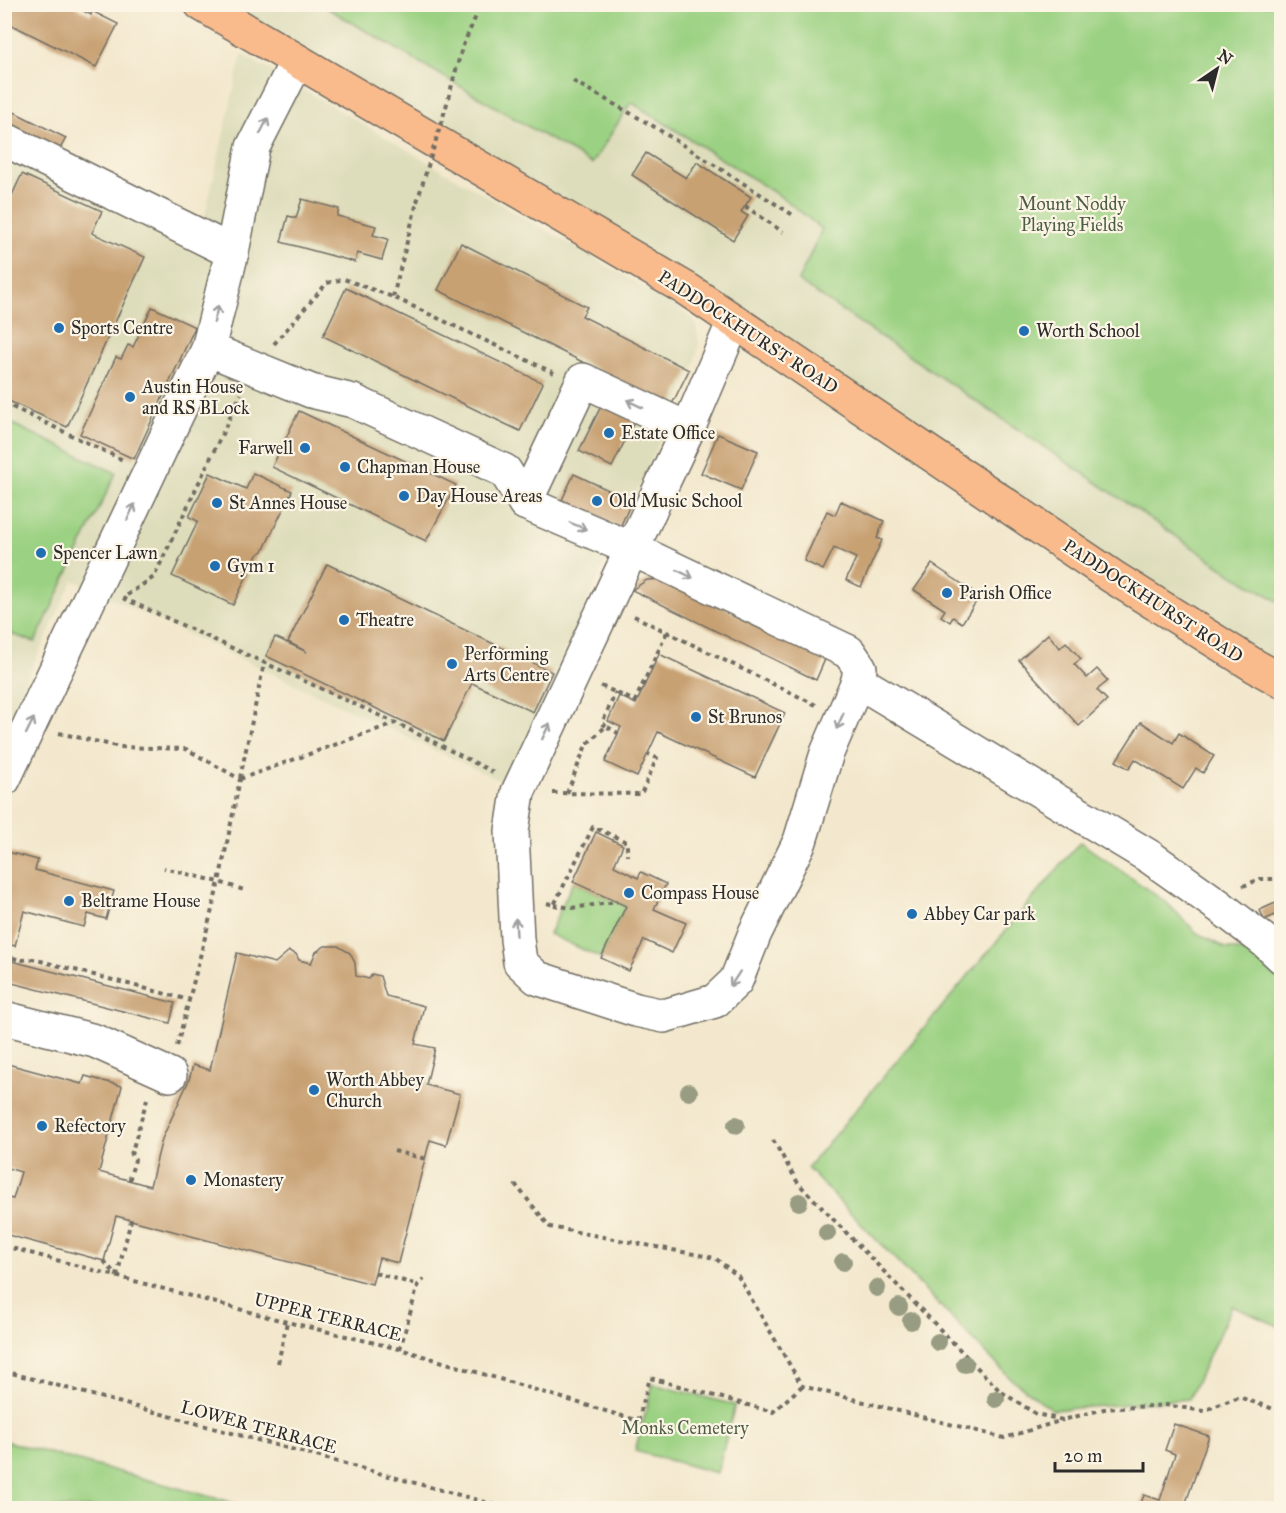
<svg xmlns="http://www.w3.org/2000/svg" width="1286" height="1513" viewBox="0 0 1286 1513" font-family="'IM FELL Great Primer',serif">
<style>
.built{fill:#deddbb}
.green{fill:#9bd182;stroke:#637e56;stroke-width:1.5}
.building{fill:#c8a173}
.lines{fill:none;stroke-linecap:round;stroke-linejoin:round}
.minor-casing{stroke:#716d64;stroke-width:36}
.major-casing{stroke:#716d64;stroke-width:36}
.path{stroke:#716d64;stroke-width:4;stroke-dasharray:4.5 4.5;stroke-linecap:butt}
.minor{stroke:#fff;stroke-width:33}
.major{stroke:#fabb8c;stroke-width:33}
.path-bridge{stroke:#716d64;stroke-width:4;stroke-dasharray:4.5 4.5;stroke-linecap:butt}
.tree{fill:#989c82}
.oneway{stroke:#a0a0a0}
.poi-dot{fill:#1f6fb2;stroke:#fcf5e5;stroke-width:2}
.labels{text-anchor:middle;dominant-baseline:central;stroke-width:4.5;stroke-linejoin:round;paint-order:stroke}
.park-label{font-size:18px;fill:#4d5d45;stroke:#fcf5e5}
.poi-label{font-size:18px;fill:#2b2b2b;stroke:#fcf5e5;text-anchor:start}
.street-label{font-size:18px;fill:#2b2b2b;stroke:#fcf5e5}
</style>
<rect width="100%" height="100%" fill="#fcf5e5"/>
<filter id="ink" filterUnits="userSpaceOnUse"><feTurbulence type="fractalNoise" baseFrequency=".0167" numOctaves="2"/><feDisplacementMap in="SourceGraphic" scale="12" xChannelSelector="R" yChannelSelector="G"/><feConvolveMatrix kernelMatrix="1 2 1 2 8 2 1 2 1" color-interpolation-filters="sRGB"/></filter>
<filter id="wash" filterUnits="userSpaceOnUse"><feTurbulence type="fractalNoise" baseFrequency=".008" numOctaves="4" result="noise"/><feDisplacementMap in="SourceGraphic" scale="24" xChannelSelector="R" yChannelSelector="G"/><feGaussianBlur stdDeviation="1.35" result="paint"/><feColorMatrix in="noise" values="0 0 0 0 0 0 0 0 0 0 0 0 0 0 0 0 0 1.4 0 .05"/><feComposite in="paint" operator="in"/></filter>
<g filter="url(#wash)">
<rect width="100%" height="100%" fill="#f3e8cd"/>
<g class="built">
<path d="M222 5H1281V670Z"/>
<path d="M242 54 680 308 695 322 699 344 694 366 505 783 73 580 5 725V139L202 228Z"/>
</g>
<g class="green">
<path d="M322 5H1281V603L1235 576 798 281 822 229 783 198 631 102 592 164Z"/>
<path d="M4 420 116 473 35 642 5 632Z"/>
<path d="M1080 842 1167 903 1197 933 1225 948 1269 956 1281 969V1327L1232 1306 1189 1399 1053 1410 1011 1379 807 1168Z"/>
<path d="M573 882 626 906 601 958 549 934Z"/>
<path d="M653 1384 735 1405 717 1473 635 1451Z"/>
<path d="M4 1441H5L252 1508H5Z"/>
</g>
<g id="blocks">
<g class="building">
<path d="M4 4H70L91 15 92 11 118 24 96 67 4 21Z"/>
<path d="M4 107 66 138 56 156 4 129Z"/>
<path d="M646 153 686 178 697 162 751 197 741 212 748 216 733 240 632 175Z"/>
<path d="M22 174 102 211 92 233 145 257 67 427 4 399V212Z"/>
<path d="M302 199 339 209 337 216 376 226 373 235 388 239 382 260 357 253 355 262 281 242 288 216 296 218Z"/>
<path d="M461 243 587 307 582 316 689 370 671 406 438 290Z"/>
<path d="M346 288 543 383 520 431 323 336Z"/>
<path d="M152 307 195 327 134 459 80 434 116 357 121 359 128 345 133 347Z"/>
<path d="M605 398 638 414 612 467 579 451Z"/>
<path d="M299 411 456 485 426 541 272 467Z"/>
<path d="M718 434 758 451 741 490 701 473Z"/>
<path d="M210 473 246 489 253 473 292 491 263 551 257 555 233 605 172 576 198 521 189 517Z"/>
<path d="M574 474 632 501 620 527 562 500Z"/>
<path d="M841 501 884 521 877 538 882 540 861 587 846 580 856 558 834 548 823 570 804 561 827 511 835 515Z"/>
<path d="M327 564 552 672 533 712 472 683 444 741 266 656 275 637 307 652 288 642Z"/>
<path d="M932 564 980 596 962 623 953 617 950 622 941 616 945 610 914 590Z"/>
<path d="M665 579 826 657 816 680 632 590 647 580Z"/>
<path d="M1048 634 1060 648 1066 642 1081 659 1074 664 1087 678 1097 669 1108 681 1097 690 1107 700 1079 726 1019 660Z"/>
<path d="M659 654 785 713 755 777 658 732 637 777 605 762 621 727 608 721 619 696 636 704Z"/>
<path d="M1141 722 1173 743 1179 733 1214 756 1203 773 1196 768 1183 789 1135 759 1129 769 1116 761Z"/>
<path d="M596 832 623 845 614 866 638 878 641 872 666 884 654 909 686 923 672 953 644 940 629 971 601 958 626 906 573 882Z"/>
<path d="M4 851 38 860 35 870 114 891 106 919 88 914 84 927 24 911 15 946 4 943Z"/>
<path d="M1282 900V912L1264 920 1260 910Z"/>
<path d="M325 946H338L350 953 355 963 356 976 369 979 372 974 380 976 386 996 424 1006 415 1044 435 1048 426 1085 460 1094 446 1145 430 1140 398 1263 379 1258 372 1284 116 1216 104 1261 4 1234V1197L13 1199 21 1172 4 1167V1063L82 1084 85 1076 122 1086 99 1172 150 1186 162 1139 189 1080 193 1065 210 1070 237 953 275 963 289 951 296 954 299 960 311 963 316 952Z"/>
<path d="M4 959 175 1003 170 1023 4 981Z"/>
<path d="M1174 1424 1209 1436 1184 1508H1139L1144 1495 1160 1500 1175 1454 1165 1450Z"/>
</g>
</g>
</g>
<g filter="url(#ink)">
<use href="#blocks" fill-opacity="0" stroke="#716d64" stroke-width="1.5"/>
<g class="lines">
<defs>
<g id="minor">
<path d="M4 139 232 252"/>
<path d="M208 349 311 391 353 401 505 471 525 503 632 549 849 652 860 668 858 681 827 753 800 841 755 933 736 981 715 1001 664 1016 636 1010 537 978 520 962 517 939 512 831 518 792 688 429 734 321"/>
<path d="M525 503 583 380 688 429"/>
<path d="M858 681 1150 857 1219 906 1266 942 1282 957"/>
<path d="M4 779 208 349 232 252 253 147 297 61"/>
<path d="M4 1018 95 1041 170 1075"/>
</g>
<path id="major" d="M201 4 688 290 1113 577 1255 666 1282 681"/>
</defs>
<use href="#minor" class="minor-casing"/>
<use href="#major" class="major-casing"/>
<g class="path">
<path d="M573 81 653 126 793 215"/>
<path d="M446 107 462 48 476 16"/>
<path d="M745 206 783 232"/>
<path d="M393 297 417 202"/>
<path d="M274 344 327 283 344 279 393 297 554 373"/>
<path d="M4 403 123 460"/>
<path d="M127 595 154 577 241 394"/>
<path d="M123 598 396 723 493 772"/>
<path d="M634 616 816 705"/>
<path d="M601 686 635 701 667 632"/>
<path d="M606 726 602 723 616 692"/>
<path d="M59 733 120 747 186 749 240 779 219 882 164 868"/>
<path d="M240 778 264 664"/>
<path d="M240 779 395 723"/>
<path d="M553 793 641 794 657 758 648 754"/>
<path d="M567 793 586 745 606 726 618 733"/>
<path d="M1243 886 1260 879H1282"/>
<path d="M547 903 554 905 593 827 627 842V856"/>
<path d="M554 905 571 908 617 902"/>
<path d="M4 956 22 960 33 959 189 1000 219 882 247 891"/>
<path d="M177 1046 189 1000"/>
<path d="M773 1140 798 1183 1000 1391 1036 1414 1063 1420 1104 1409 1166 1405 1203 1411 1239 1397 1282 1412"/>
<path d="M394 1151 426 1159"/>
<path d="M130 1180C130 1172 134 1167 135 1159L131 1155 147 1099"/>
<path d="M515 1184 550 1227 715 1258 738 1276 802 1386 1004 1438 1063 1420"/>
<path d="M4 1246 287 1322 400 1349 642 1422"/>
<path d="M104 1261 117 1276"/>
<path d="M375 1273 418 1285"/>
<path d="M117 1276 131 1220"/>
<path d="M400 1349 418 1285 424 1279"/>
<path d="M278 1363 287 1322"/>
<path d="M4 1371 507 1508"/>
<path d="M638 1421 650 1378 773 1412 802 1386"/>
</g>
<use href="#minor" class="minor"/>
<use href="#major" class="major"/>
<path class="path-bridge" d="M417 202 446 107"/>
</g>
<g class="tree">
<circle cx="689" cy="1092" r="9"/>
<circle cx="736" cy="1125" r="9"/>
<circle cx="799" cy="1202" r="9"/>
<circle cx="827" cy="1233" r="9"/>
<circle cx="843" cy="1262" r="9"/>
<circle cx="877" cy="1288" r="9"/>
<circle cx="899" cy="1307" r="9"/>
<circle cx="911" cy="1321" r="9"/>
<circle cx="938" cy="1342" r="9"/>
<circle cx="965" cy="1364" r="9"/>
<circle cx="996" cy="1399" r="9"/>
</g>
<defs><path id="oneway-shaft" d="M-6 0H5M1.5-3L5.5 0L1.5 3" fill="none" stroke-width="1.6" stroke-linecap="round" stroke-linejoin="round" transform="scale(1.5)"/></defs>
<g class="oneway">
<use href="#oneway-shaft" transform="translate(264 126) rotate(-63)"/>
<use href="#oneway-shaft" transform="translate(216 314) rotate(-76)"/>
<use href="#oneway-shaft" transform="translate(635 404) rotate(-155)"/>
<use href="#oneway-shaft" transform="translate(131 512) rotate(-65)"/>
<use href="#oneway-shaft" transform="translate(578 526) rotate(23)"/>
<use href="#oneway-shaft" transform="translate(685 574) rotate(26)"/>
<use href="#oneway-shaft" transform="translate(840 721) rotate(114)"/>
<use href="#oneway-shaft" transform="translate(30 726) rotate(-64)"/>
<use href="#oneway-shaft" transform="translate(546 731) rotate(-65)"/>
<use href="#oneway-shaft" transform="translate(516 927) rotate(-93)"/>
<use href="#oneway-shaft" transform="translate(735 979) rotate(123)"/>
</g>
</g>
<g class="poi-dot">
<circle cx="59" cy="328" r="6"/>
<circle cx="1024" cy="331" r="6"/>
<circle cx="130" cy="397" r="6"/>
<circle cx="609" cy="433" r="6"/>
<circle cx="305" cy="448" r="6"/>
<circle cx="345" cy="467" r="6"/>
<circle cx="404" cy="496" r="6"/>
<circle cx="597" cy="501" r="6"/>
<circle cx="217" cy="503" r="6"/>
<circle cx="41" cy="553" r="6"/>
<circle cx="215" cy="566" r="6"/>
<circle cx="947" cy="593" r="6"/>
<circle cx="344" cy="620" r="6"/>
<circle cx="452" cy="664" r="6"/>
<circle cx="696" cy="717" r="6"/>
<circle cx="629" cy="893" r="6"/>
<circle cx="69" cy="901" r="6"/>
<circle cx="912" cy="914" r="6"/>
<circle cx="314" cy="1090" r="6"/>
<circle cx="42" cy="1126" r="6"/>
<circle cx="191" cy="1180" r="6"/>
</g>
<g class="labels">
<g class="park-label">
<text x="1072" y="204">Mount Noddy<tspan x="1072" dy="21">Playing Fields</tspan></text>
<text x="685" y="1428">Monks Cemetery</text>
</g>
<g class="poi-label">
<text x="71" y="328">Sports Centre</text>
<text x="1036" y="331">Worth School</text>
<text x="142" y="387">Austin House<tspan x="142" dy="21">and RS BLock</tspan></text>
<text x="621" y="433">Estate Office</text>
<text x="293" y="448" text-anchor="end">Farwell</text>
<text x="357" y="467">Chapman House</text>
<text x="416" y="496">Day House Areas</text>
<text x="609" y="501">Old Music School</text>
<text x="229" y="503">St Annes House</text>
<text x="53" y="553">Spencer Lawn</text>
<text x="227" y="566">Gym 1</text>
<text x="959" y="593">Parish Office</text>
<text x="356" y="620">Theatre</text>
<text x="464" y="654">Performing<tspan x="464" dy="21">Arts Centre</tspan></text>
<text x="708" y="717">St Brunos</text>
<text x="641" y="893">Compass House</text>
<text x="81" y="901">Beltrame House</text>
<text x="924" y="914">Abbey Car park</text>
<text x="326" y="1080">Worth Abbey<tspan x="326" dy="21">Church</tspan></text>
<text x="54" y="1126">Refectory</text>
<text x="203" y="1180">Monastery</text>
</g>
<g class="street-label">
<text transform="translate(748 332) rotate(33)">PADDOCKHURST ROAD</text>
<text transform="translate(1153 601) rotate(33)">PADDOCKHURST ROAD</text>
<text transform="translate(328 1317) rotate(14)">UPPER TERRACE</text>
<text transform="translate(259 1427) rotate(15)">LOWER TERRACE</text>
</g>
</g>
<rect width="1286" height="1513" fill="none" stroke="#fcf5e5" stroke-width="24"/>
<g transform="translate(1217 69) rotate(35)" stroke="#fcf5e5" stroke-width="4.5" paint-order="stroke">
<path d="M0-4.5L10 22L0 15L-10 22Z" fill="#2b2b2b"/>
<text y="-9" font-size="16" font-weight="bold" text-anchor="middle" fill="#2b2b2b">N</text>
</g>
<path d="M1055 1462v9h88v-9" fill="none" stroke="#2b2b2b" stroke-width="3"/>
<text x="1064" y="1462" font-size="18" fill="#2b2b2b" stroke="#fcf5e5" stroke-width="4.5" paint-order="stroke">20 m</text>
</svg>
